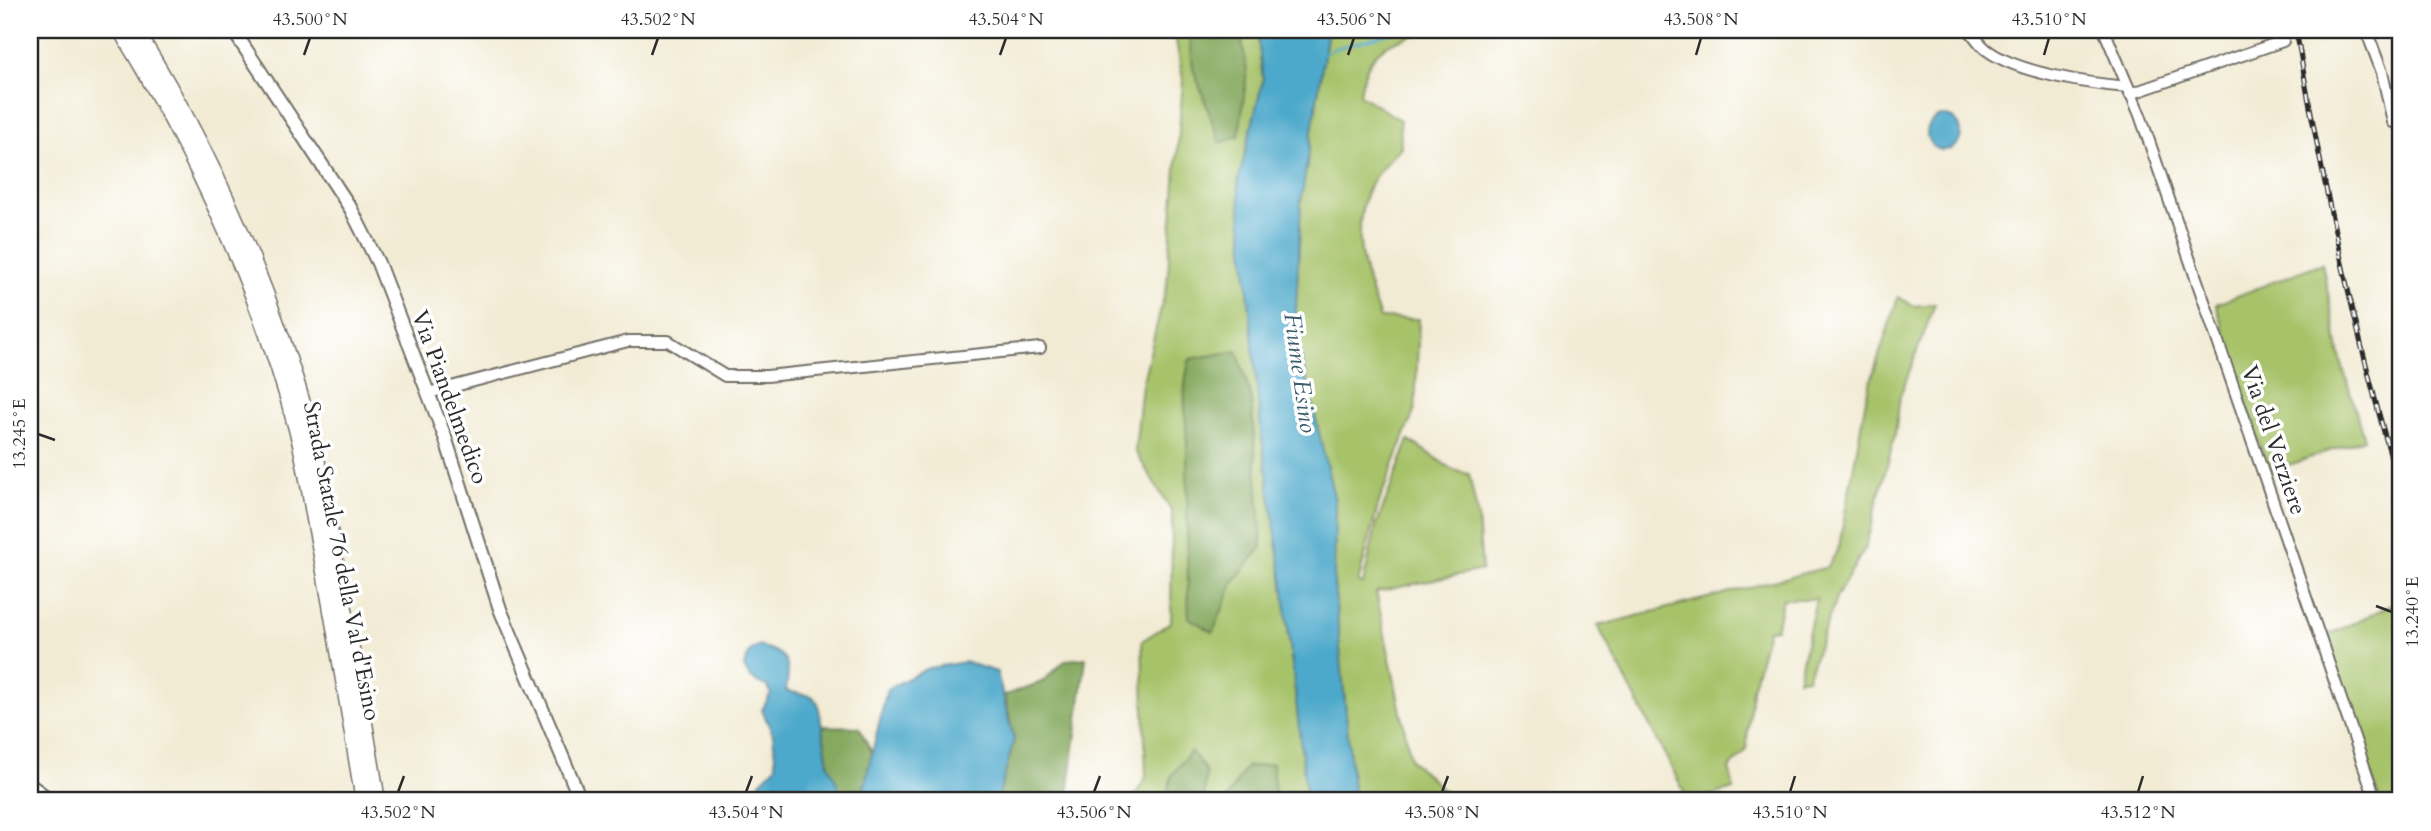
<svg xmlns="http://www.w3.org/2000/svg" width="2431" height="831" viewBox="0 0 2431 831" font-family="Cardo,serif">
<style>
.green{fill:#a7c36b;stroke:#69774b;stroke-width:2}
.forest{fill:#85a95f;stroke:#586a45;stroke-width:2}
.water{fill:#4da9cb;stroke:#3c6a7b;stroke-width:2}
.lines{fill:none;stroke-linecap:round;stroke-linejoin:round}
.stream{stroke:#4da9cb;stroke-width:2.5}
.minor-casing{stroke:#716e66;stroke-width:14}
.major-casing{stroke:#716e66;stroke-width:16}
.highway-casing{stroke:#716e66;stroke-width:19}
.minor{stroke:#fff;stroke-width:10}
.major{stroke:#fff;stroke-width:12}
.highway{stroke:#fff;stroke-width:16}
.rail-casing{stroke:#2b2b2b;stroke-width:5}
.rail{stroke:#fff;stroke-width:2.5;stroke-dasharray:8;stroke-linecap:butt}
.ticks{fill:none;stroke:#2b2b2b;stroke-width:2.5}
.labels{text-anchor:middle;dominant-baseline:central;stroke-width:7;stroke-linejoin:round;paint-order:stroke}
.street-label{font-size:23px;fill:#2b2b2b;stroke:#fff}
.water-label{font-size:24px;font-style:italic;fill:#395d6b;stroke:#fff}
.neatline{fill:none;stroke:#2b2b2b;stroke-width:2.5}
.ticks-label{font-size:18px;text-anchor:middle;fill:#2b2b2b}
</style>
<rect width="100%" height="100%" fill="#fff"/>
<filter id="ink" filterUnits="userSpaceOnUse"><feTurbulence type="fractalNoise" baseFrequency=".0143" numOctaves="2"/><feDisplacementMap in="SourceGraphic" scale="14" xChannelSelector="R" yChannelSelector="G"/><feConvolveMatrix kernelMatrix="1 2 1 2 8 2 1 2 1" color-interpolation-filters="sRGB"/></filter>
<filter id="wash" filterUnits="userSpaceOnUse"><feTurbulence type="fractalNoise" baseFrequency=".00686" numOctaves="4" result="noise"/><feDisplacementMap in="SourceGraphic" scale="28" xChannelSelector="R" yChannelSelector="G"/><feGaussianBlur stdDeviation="1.57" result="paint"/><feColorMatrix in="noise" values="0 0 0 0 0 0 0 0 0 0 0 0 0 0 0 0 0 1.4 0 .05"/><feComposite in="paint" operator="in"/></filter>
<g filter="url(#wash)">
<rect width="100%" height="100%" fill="#f2ebd4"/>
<g class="green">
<path d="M1174 30H1257L1263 80 1238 182 1261 431 1284 591 1307 801H1132L1146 777 1142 641 1171 622 1172 512 1135 451 1142 385 1167 284 1183 80Z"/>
<path d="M1328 30H1430C1388 43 1366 46 1360 95L1400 120 1401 147C1391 158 1377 171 1370 185 1349 230 1364 274 1380 318L1419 319 1415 409 1379 502 1358 583 1363 584 1376 526 1409 440 1453 470 1469 474 1478 518 1482 570 1376 592 1411 760 1455 801H1354L1334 583 1335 501 1295 331 1301 201Z"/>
<path d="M2322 263 2341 361 2364 439 2268 472 2216 304Z"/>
<path d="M1898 297 1914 306 1935 304 1900 396 1895 435 1865 548 1837 596 1807 678 1798 679 1816 599H1783L1776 629 1768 630 1752 689 1746 751 1729 768 1734 789 1689 801 1598 626 1828 567 1839 547 1867 393Z"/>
<path d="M2401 600V801H2380L2324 637Z"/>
</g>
<g class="forest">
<path d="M1189 30H1240L1247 71 1239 136 1220 143 1193 68Z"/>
<path d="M1237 351 1251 397 1262 547 1234 581 1213 632 1189 618C1186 562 1188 507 1187 450 1187 417 1180 392 1190 359Z"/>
<path d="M1086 658 1067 801H997L1014 740 1005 695 1042 682 1066 660Z"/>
<path d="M822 726 859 727 872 753 861 801H838L839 795 830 773Z"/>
<path d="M1191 751 1206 771 1204 801H1165L1172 775Z"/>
<path d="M1272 764 1276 801H1225L1246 767Z"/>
</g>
<g class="water">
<path d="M1257 30H1328L1301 201 1295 331 1335 501 1334 583 1354 801H1307L1284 591 1261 431 1238 182 1263 80Z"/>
<circle cx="1944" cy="133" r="17"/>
<path d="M759 646C790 653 790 664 786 691L812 696 818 703 828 764 838 785V801L764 798 760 782 776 766 773 735 762 710 771 693 767 686C757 683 747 677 744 666L750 651Z"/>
<path d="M965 662 997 672 1014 740 997 801H861L887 689 928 668Z"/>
</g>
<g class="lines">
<path class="stream" d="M1322 55 1333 49 1402 30"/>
</g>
</g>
<g filter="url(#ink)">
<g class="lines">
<defs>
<g id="minor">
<path d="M1969 30C1975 36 1980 45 1987 50 2017 73 2090 84 2128 87"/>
<path d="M2104 30 2140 115 2376 801"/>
<path d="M2366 30 2382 72 2393 122"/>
<path d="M2130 94 2283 41"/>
<path d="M428 393 628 341H668L725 376H767L1040 348"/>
<path d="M30 784 53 801"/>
</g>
<path id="major" d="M233 30 351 209 378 263 445 437 500 609 581 801"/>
<g id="highway">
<path d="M121 30C198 156 261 292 299 436 307 467 311 499 317 530 335 620 349 711 364 801"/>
<path d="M135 30C213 155 271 290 310 431 318 464 323 497 329 530 347 620 362 711 377 801"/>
</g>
</defs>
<use href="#minor" class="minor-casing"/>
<use href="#major" class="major-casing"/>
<use href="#highway" class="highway-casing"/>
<use href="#minor" class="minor"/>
<use href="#major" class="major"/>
<use href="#highway" class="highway"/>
<defs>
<path id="rail" d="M2296 30C2323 186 2356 340 2401 492"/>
</defs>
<use href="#rail" class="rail-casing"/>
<use href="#rail" class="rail"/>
</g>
</g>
<path class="ticks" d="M304 55 310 38M652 55 658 38M1000 55 1006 38M1348 55 1354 38M1696 55 1701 38M2044 55 2049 38M38 434 55 440M2376 606 2392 612M398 792 404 776M746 792 752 776M1094 792 1100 776M1442 792 1448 776M1790 792 1795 776M2138 792 2143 776"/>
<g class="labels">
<g class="street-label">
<text transform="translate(450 397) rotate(70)">Via Piandelmedico</text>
<text transform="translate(2274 440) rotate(71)">Via del Verziere</text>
<text transform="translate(342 561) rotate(79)">Strada Statale 76 della Val d'Esino</text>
</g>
<g class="water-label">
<text transform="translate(1300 373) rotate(82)">Fiume Esino</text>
</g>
</g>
<rect width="2431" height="831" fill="none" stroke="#fff" stroke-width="77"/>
<rect x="38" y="38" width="2354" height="754" class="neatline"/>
<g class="ticks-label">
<text x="310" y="25">43.500°N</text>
<text x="658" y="25">43.502°N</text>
<text x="1006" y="25">43.504°N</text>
<text x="1354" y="25">43.506°N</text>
<text x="1701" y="25">43.508°N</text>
<text x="2049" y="25">43.510°N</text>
<text transform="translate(19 434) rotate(-90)" y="6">13.245°E</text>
<text transform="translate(2412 612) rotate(-90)" y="6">13.240°E</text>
<text x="398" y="818">43.502°N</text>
<text x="746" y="818">43.504°N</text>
<text x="1094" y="818">43.506°N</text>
<text x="1442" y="818">43.508°N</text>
<text x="1790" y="818">43.510°N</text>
<text x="2138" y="818">43.512°N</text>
</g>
</svg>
